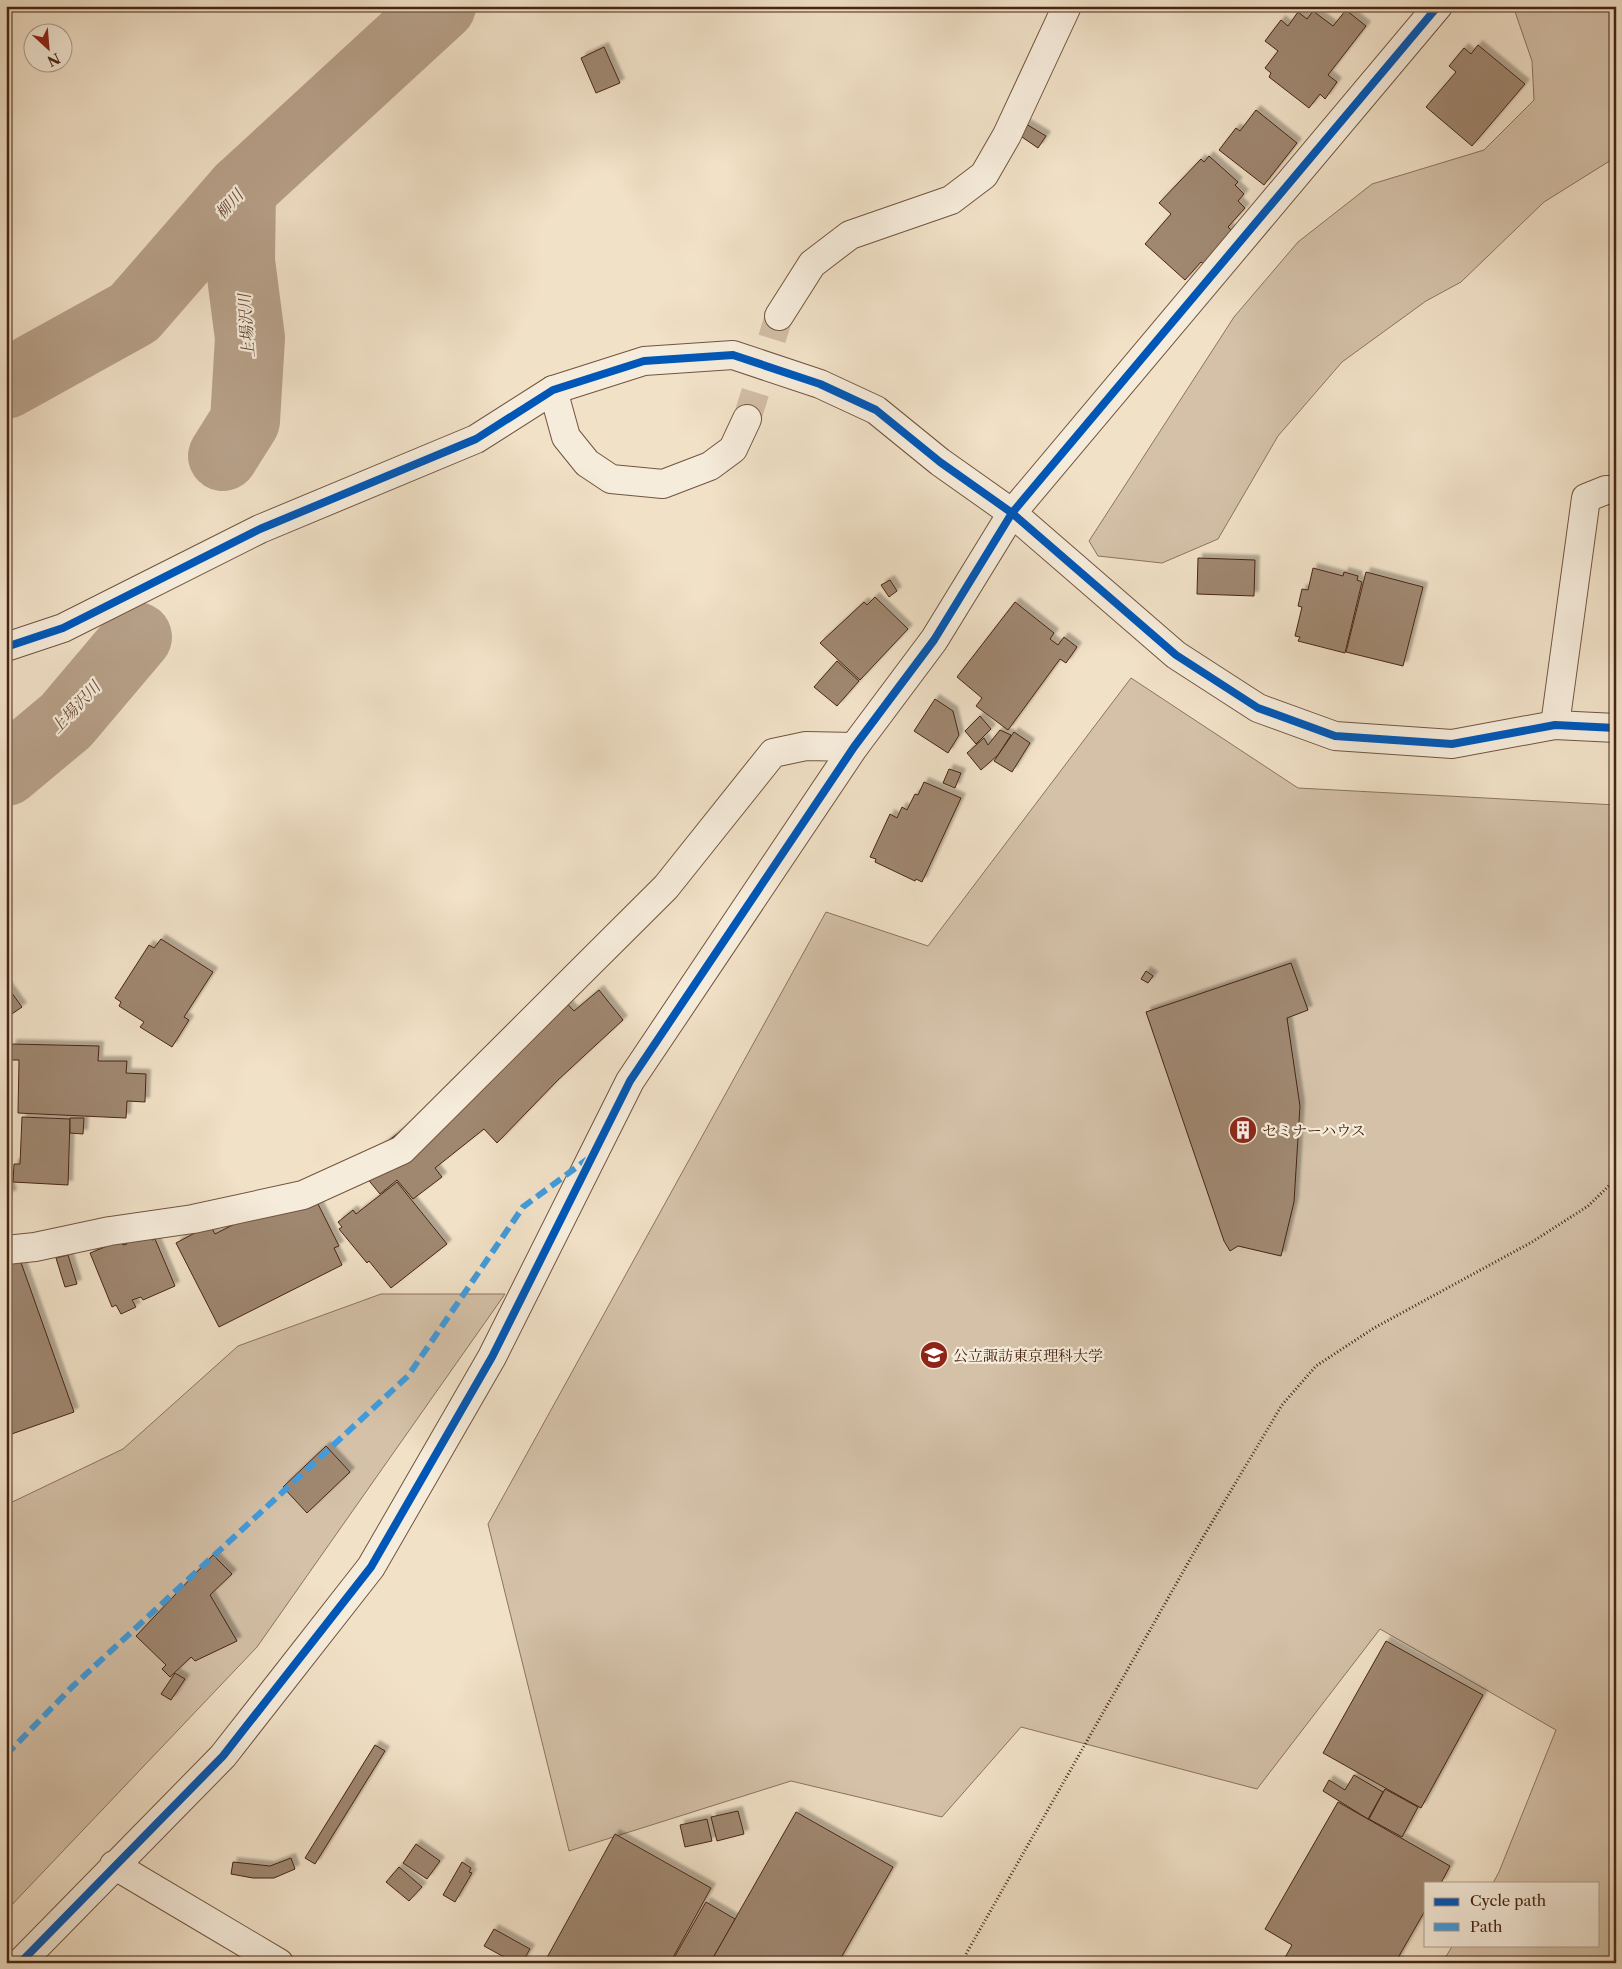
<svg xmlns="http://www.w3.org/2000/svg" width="1622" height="1969" viewBox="0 0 1622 1969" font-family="'Libre Caslon Text','Noto Serif JP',serif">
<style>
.green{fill:#d4c1a8;stroke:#8e735d}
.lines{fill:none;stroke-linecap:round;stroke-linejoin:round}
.river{stroke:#b7a189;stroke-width:70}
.building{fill:#9f8770;stroke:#472512;filter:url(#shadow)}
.minor-tunnel{stroke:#cfbba3;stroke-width:28;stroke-dasharray:28 14;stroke-linecap:butt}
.minor-casing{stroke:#72543f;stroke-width:30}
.path{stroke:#472512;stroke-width:3;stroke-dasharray:1 2.5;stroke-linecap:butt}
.minor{stroke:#f6ecdb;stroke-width:28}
.quiet{stroke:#409cde;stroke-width:6;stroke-dasharray:12 6;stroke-linecap:butt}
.cycleway-casing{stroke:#f6ecdb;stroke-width:11}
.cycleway{stroke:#0057b8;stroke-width:8}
.labels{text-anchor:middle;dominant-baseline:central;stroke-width:4.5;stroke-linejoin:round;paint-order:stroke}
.poi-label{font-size:15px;fill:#472512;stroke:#f6ecdb;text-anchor:start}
.water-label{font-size:16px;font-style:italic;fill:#694a36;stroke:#f6ecdb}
</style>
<defs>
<filter id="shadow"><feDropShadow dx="4.5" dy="-4.5" stdDeviation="1" flood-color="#0004"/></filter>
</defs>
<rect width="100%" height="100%" fill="#f1e1c7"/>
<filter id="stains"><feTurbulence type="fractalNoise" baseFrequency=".004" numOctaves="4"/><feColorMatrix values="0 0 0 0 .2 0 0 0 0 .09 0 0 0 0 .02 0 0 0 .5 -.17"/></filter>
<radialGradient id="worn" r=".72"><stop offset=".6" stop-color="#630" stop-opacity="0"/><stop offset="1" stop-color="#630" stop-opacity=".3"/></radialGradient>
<g class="green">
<path d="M1513 6H1616V157L1544 202 1461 282 1426 301 1342 362 1278 436 1218 539 1162 563 1098 556 1089 541 1234 317 1298 242 1372 184 1484 150 1534 100 1532 61Z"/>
<path d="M1131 678 1298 788 1616 805V1963H1442L1453 1945H1598V1883H1493L1499 1872 1556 1730 1380 1629 1257 1789 1021 1727 942 1817 791 1781 569 1851 488 1524 826 912 928 946Z"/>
<path d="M381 1294H505L257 1647 6 1911V1505L123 1449 238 1346Z"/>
</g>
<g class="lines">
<g class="river">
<path d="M6 384 134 313 241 190 441 6"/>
<path d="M223 456 245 421 250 338 240 261 241 190"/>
<path d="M6 771 66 721 137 637"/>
</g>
</g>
<g class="building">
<path d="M1346 10 1366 26 1328 75 1337 82 1325 99 1320 94 1309 108 1269 77 1271 73 1265 68 1278 51 1265 41 1281 20 1288 26 1298 12 1307 19 1313 11 1333 26Z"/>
<path d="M1478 45 1525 84 1472 146 1426 107 1456 72 1449 66 1464 48 1471 54Z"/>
<path d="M604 47 620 83 596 93 581 58Z"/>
<path d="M1256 110 1297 143 1264 185 1219 150 1236 128 1240 131Z"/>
<path d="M1026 124 1046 136 1038 148 1019 135Z"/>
<path d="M1209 156 1238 182 1235 185 1244 194 1238 201 1245 208 1228 227 1233 232 1205 265 1201 262 1185 280 1145 244 1171 214 1159 203 1201 159 1204 162Z"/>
<path d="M1198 558 1255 560 1254 596 1197 594Z"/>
<path d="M1313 568 1343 576 1344 572 1358 576 1357 580 1362 582 1345 653 1298 641 1300 637 1295 636 1302 607 1298 606 1302 589 1308 590Z"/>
<path d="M1366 572 1423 587 1403 666 1346 652Z"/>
<path d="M890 580 897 591 889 597 881 585Z"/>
<path d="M875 597 908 629 860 680 820 643 864 602 867 605Z"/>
<path d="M1015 602 1054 633 1050 639 1058 645 1064 637 1077 647 1066 663 1060 659 1008 730 976 706 982 698 957 677Z"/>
<path d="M837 661 859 681 837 706 814 687Z"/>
<path d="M935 699 953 711 959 735 948 753 914 731Z"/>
<path d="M980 716 991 729 976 744 965 731Z"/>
<path d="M1000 730 1011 735 998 755 981 770 967 753 984 738 988 745Z"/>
<path d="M1014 732 1030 743 1012 772 994 761Z"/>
<path d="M949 769 961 773 955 788 943 783Z"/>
<path d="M924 782 961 798 922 882 916 879 915 881 875 862 876 859 870 857 890 814 897 818 902 807 907 810 915 794 918 795Z"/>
<path d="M161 939 213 972 184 1017 189 1020 172 1047 140 1027 144 1022 119 1006 121 1002 115 998 149 945 154 948Z"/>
<path d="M1291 963 1308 1010 1287 1018 1300 1106 1294 1202 1281 1256 1238 1246 1230 1251 1224 1241 1146 1012Z"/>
<path d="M1146 971 1153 976 1148 983 1141 979Z"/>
<path d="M6 985 22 1007 6 1018Z"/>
<path d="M599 990 623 1020 558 1080 497 1143 484 1129 435 1168 442 1177 413 1199 397 1180 380 1194 361 1171 369 1156 516 1040 559 995 574 1011Z"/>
<path d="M12 1044 99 1046 98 1061H127L126 1073 146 1074 145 1102 127 1101 126 1118 18 1113 19 1060H11Z"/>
<path d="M22 1117 70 1119 68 1185 13 1182 14 1164H20Z"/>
<path d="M70 1118H84L83 1134 70 1133Z"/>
<path d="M6 1174 12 1194 6 1196Z"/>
<path d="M397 1182 447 1244 391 1288 369 1261 367 1263 339 1229 342 1227 338 1222 353 1210 356 1214Z"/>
<path d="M309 1186 339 1246 334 1248 342 1265 219 1327 176 1243 210 1225 215 1234Z"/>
<path d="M147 1230 152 1240 155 1239 175 1286 143 1300 141 1297 132 1300 136 1307 121 1314 116 1305 112 1307 90 1253 120 1241 123 1245 127 1244 125 1239Z"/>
<path d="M18 1254 74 1412 6 1436V1258Z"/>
<path d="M68 1255 77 1284 65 1287 56 1258Z"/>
<path d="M326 1446 350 1472 307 1513 283 1487Z"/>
<path d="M213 1555 232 1574 210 1595 237 1641 195 1661 191 1657 170 1677 162 1669 166 1665 136 1636Z"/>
<path d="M1386 1641 1483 1695 1421 1808 1323 1753Z"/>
<path d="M175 1673 185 1679 171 1700 161 1694Z"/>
<path d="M375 1745 385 1751 315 1864 305 1858Z"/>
<path d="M1354 1775 1383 1792 1368 1819 1323 1791 1329 1780 1345 1790Z"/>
<path d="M1385 1789 1418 1807 1402 1837 1369 1819Z"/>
<path d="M1338 1802 1450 1866 1441 1883H1426V1909L1395 1963H1282L1292 1945 1265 1929Z"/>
<path d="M738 1811 744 1834 717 1841 711 1817Z"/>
<path d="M796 1812 893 1867 838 1963H710Z"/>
<path d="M707 1819 712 1841 685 1847 680 1825Z"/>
<path d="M615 1834 711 1888 670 1963H544Z"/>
<path d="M416 1844 440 1861 427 1879 403 1863Z"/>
<path d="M291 1858 295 1869 274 1878H253L231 1874 233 1862 270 1866Z"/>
<path d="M462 1862 471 1868 469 1872 472 1873 455 1902 443 1895Z"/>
<path d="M399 1867 422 1887 409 1901 386 1882Z"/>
<path d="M706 1902 735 1919 710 1963H671Z"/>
<path d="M494 1929 530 1949 522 1963H515L484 1946Z"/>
</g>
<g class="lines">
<path class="minor-tunnel" d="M747 419 779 316"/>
<defs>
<g id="minor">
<path d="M779 316 812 264 850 235 951 200 984 175 1007 135 1067 6"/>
<path d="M553 390 566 437 587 463 611 479 663 484 710 466 733 449 747 419"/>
<path d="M6 647 63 628 260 529 476 439 553 390 644 361 733 355 820 384 876 410 940 462 1012 513 1176 655 1258 708 1335 736 1452 744 1555 725 1616 728"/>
<path d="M1555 725 1586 498 1606 490H1616"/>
<path d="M6 1250 35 1247 110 1231 193 1219 303 1195 402 1150 666 887 773 753 806 746 854 747"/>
<path d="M114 1865 279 1963"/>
<path d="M20 1963 223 1756 371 1567 492 1357 630 1081 854 747 934 640 1012 513 1438 6"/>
</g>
</defs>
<use href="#minor" class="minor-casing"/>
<path class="path" d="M966 1954 1196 1549 1282 1405 1316 1366 1374 1328 1532 1242 1588 1206 1616 1179"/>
<use href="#minor" class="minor"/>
<path class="quiet" d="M6 1755 72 1687 408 1376 523 1207 589 1158"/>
<defs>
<g id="cycleway">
<path d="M6 647 63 628 260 529 476 439 553 390 644 361 733 355 820 384 876 410 940 462 1012 513 1176 655 1258 708 1335 736 1452 744 1555 725 1616 728"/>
<path d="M20 1963 223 1756 371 1567 492 1357 630 1081 854 747 934 640 1012 513 1438 6"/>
</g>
</defs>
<use href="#cycleway" class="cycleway-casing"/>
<use href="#cycleway" class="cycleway"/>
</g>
<defs>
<symbol id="building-disc" viewBox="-11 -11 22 22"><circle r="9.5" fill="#8f2418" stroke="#f6ecdb"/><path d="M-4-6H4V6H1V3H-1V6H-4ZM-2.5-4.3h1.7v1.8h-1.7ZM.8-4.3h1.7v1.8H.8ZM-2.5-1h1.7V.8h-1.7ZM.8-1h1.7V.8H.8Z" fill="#fff"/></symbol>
<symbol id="university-disc" viewBox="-11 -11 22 22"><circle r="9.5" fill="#8f2418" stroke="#f6ecdb"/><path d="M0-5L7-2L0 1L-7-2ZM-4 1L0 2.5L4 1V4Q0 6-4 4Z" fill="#fff"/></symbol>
</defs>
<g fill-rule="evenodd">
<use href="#building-disc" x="1227" y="1114" width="32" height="32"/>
<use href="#university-disc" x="918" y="1339" width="32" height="32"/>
</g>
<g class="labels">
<g class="poi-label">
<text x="1262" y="1130">セミナーハウス</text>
<text x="953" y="1355">公立諏訪東京理科大学</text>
</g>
<g class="water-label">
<text transform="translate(229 204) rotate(-48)">柳川</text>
<text transform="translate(246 326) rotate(-94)">上場沢川</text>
<text transform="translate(75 707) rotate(-47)">上場沢川</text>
</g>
</g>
<rect width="1622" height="1969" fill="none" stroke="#f1e1c7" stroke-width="25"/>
<rect x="8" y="8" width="1607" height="1954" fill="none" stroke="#472512" stroke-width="2.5"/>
<rect x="12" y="12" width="1597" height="1944" fill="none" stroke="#472512"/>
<rect x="1424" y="1882" width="175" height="65" fill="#f6ecdb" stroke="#b09c8b"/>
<rect x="1434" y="1898" width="25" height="8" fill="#0057b8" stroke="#b09c8b"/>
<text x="1470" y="1906" font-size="15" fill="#472512">Cycle path</text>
<rect x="1434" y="1923" width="25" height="8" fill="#409cde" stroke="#b09c8b"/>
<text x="1470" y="1932" font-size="15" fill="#472512">Path</text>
<g transform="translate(48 48) rotate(154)"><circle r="24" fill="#f6ecdb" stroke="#b09c8b"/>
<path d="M0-4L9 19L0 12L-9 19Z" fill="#8f2418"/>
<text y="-8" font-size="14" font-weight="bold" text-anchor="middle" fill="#472512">N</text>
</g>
<rect width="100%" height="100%" filter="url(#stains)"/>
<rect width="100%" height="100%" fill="url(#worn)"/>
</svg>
